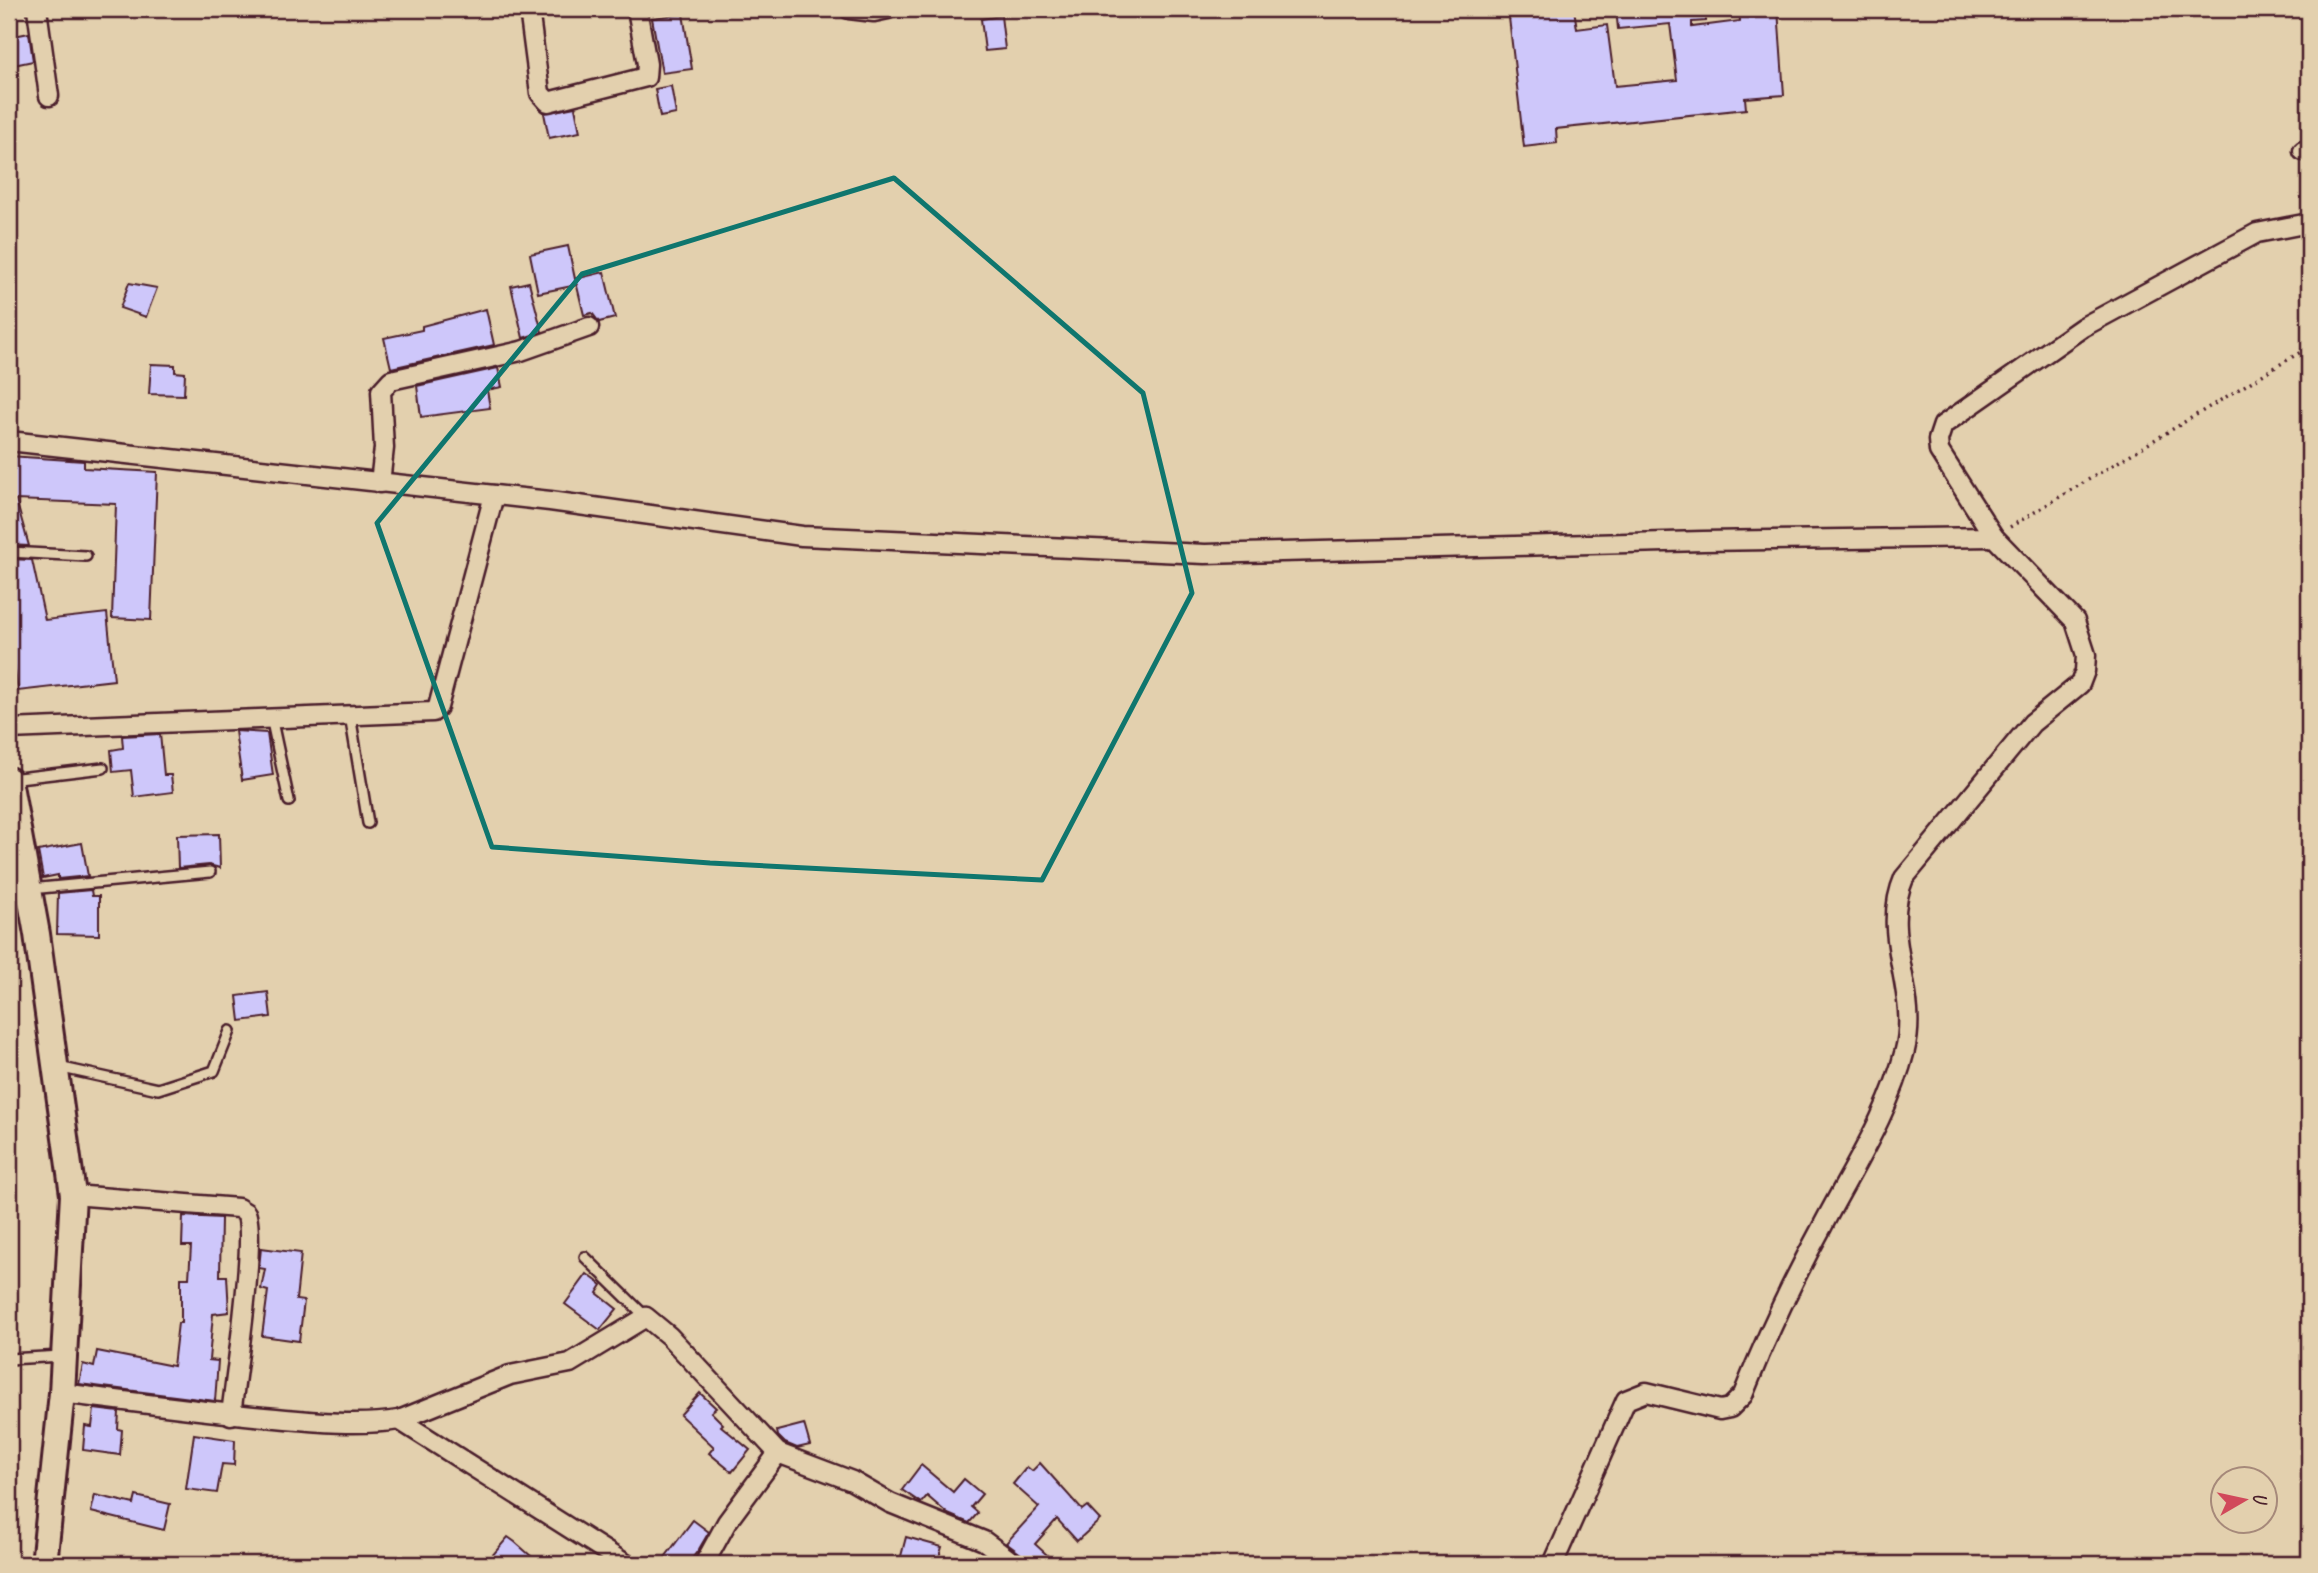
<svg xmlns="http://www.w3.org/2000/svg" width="2318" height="1573" viewBox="0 0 2318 1573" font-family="Caveat,sans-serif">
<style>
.building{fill:#cec7fa;stroke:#4a1f2b;stroke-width:2}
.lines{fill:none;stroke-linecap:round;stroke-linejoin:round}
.lane-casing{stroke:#4a1f2b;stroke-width:14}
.street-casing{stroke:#4a1f2b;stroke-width:23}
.secondary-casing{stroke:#4a1f2b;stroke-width:30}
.path{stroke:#4a1f2b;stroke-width:3.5;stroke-dasharray:2 5;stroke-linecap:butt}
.lane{stroke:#e3d0ae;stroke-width:9}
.street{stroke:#e3d0ae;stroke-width:18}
.secondary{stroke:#e3d0ae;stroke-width:24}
.marked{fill:none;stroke:#0f766e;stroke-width:5;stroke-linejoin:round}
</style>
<rect width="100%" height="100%" fill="#e3d0ae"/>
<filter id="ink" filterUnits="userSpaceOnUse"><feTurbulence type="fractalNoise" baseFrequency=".0143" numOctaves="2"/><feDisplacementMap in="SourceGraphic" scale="14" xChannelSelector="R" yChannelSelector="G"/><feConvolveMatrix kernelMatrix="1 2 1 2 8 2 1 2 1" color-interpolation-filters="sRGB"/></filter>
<g filter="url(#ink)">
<g class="building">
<path d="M1508 9H1574L1577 29 1607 25 1615 86 1677 80 1670 24 1618 29 1616 9H1706V21L1692 22V27L1740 21 1739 9H1778L1784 95 1745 98 1746 109 1556 129 1557 143 1524 147Z"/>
<path d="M683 14 692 69 662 73 652 18Z"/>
<path d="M1001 16 1005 49 985 51 981 19Z"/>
<path d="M29 33 33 61 9 66V37Z"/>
<path d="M671 86 676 114 660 117 655 89Z"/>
<path d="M575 107 580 132 549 138 544 113Z"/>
<path d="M568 246 575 279 604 272 615 318 599 322 592 313 584 315 576 282 577 285 538 293 530 254Z"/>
<path d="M529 282 542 332 523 338 511 286Z"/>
<path d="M129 283 157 288 146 317 120 308Z"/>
<path d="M486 309 494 345 391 368 384 338 422 330V326Z"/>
<path d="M151 364 175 365V372L185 373 184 395 149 394Z"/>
<path d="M498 368 502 387 487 390 490 408 421 417 417 386Z"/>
<path d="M9 456 84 461V468L157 472 151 620 112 618 116 504 16 500 29 546 9 545Z"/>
<path d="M9 559 32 560 45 620 107 613 114 680 18 691 9 630Z"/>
<path d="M235 731 267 733 273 775 242 780Z"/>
<path d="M160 734 164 775H171L173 792 134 797 131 770 113 772 111 750 123 748 122 736Z"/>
<path d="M219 834 220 868 209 865 178 868 177 835Z"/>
<path d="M82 843 88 876 58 879V875L43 878 38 851Z"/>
<path d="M91 890 92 896H99V935L57 934 58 893Z"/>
<path d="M268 992 271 1017 240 1021 237 996Z"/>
<path d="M183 1216 221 1218 220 1276H227L229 1312 213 1314 209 1360 218 1361 215 1401 79 1384 83 1364 94 1367 97 1351 173 1366 178 1323H181V1278H189L191 1246H182Z"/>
<path d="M261 1248 301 1253 296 1300 304 1301 299 1341 262 1336 268 1291 261 1289 265 1269 259 1268Z"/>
<path d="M587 1274 602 1285 597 1293 617 1309 600 1330 565 1304Z"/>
<path d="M700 1393 716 1408 711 1412 723 1424 721 1426 750 1450 732 1472 709 1453 714 1447 680 1415Z"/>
<path d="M94 1409 119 1412 118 1429 122 1430 120 1455 83 1450 85 1426 92 1427Z"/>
<path d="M804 1424 810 1445 797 1448 785 1443 778 1436 777 1431Z"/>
<path d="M194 1434 235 1440 234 1465 222 1464 217 1493 186 1489Z"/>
<path d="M1040 1463 1082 1510 1087 1506 1100 1520 1077 1541 1057 1519 1035 1544 1057 1564H1026L1022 1555 1006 1543 1039 1507 1013 1484 1027 1467 1032 1471Z"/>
<path d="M921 1465 953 1492 964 1479 982 1494 971 1507 978 1513 969 1523 948 1514 927 1496 921 1503 902 1490Z"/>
<path d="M95 1495 134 1504 136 1496 170 1504 164 1530 91 1512Z"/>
<path d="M693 1520 709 1532 699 1549 688 1564H660Z"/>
<path d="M508 1537 515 1542 540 1564H485Z"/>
<path d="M906 1537 942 1547 937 1564H899Z"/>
</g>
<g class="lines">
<defs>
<g id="lane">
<path d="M9 552 86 556"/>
<path d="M350 715 368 823"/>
<path d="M271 717 289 801"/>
<path d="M10 779 103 768"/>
<path d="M30 889 210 872"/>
<path d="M58 1067 158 1089 214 1071 230 1031"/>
<path d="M585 1257 646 1317"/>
<path d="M9 1359 62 1356"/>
</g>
<g id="street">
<path d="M37 9 49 96"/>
<path d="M529 9 540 93 548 102 646 77 647 64 637 9"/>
<path d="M849 9 874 12 888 9"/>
<path d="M2303 151 2309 150"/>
<path d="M9 441 550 501 802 536 1205 554 1703 541 1994 537"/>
<path d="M380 483 384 448 381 391 391 380 521 351 589 327"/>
<path d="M9 729 433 712 438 707 494 495"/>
<path d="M73 1195 238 1208 246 1213C257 1237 235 1380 231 1415"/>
<path d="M62 1393C133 1402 204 1412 276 1418 317 1422 359 1426 399 1420L510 1375 570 1363 646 1317 669 1336 778 1453"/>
<path d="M399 1420 626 1564"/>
<path d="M704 1564 727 1522 778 1453 852 1481 890 1503 984 1541 1015 1564"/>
<path d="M1553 1564 1626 1400 1646 1392 1720 1410 1730 1408 1743 1395C1765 1339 1793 1280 1822 1227 1852 1169 1889 1114 1905 1050 1920 991 1879 936 1904 878L2032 723 2080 684 2085 671 2086 655 2075 621 1994 537 1939 451 1938 440 1943 425 2083 327 2257 233 2309 223"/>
</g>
<path id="secondary" d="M9 780 37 934 73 1195 62 1393 44 1564"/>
</defs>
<use href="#lane" class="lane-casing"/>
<use href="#street" class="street-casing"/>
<use href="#secondary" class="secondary-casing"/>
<path class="path" d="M2010 527 2309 347"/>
<use href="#lane" class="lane"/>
<use href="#street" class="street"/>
<use href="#secondary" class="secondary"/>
</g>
</g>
<path class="marked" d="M894 178 1143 393 1192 593 1042 880 710 863 492 847 377 523 582 274Z"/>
<rect width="2318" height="1573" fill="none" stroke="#e3d0ae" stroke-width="35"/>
<rect x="18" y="18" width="2283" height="1538" fill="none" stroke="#4a1f2b" stroke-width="2.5" filter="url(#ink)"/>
<g transform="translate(2244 1500) rotate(81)"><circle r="33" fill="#e3d0ae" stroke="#a6897a" stroke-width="2"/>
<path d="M0-5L12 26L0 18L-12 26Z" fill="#d1495b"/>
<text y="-10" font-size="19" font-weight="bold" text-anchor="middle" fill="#4a1f2b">U</text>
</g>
</svg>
